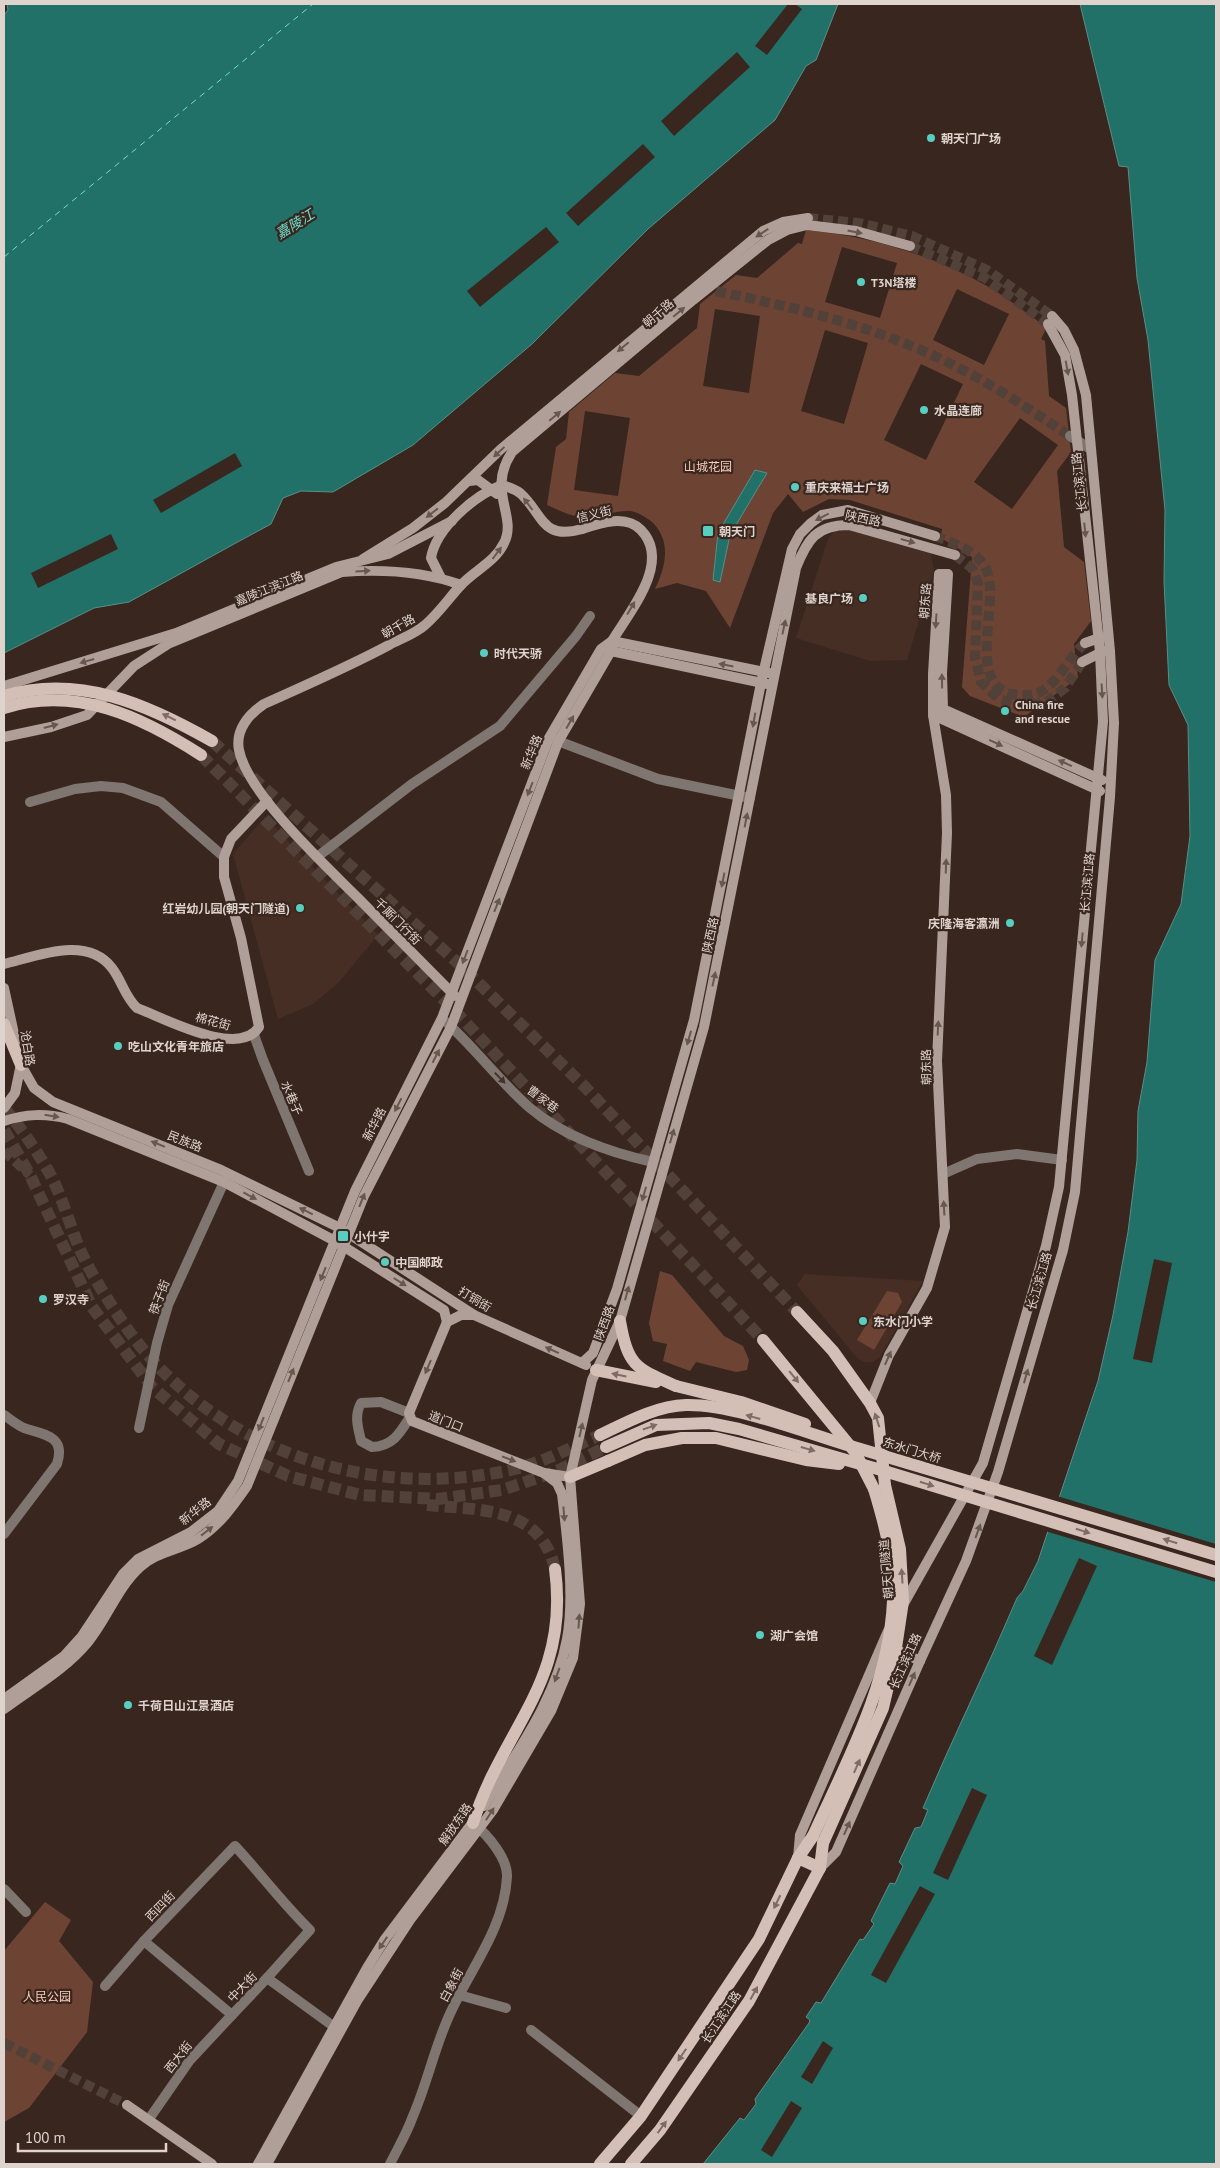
<svg xmlns="http://www.w3.org/2000/svg" width="1220" height="2168" viewBox="0 0 1220 2168" font-family="'PT Sans','Noto Sans SC',sans-serif">
<style>
.built{fill:#472e24}
.green{fill:#6d4434;fill-rule:evenodd}
.water{fill:#217168;stroke:#5a8e87}
.pier{fill:#39271f}
.lines{fill:none;stroke-linecap:round;stroke-linejoin:round}
.ferry{stroke:#6ee0d1;stroke-width:1;stroke-dasharray:6 5;stroke-linecap:butt}
.street-tunnel{stroke:#524139;stroke-width:10;stroke-dasharray:10 5;stroke-linecap:butt}
.secondary-tunnel{stroke:#524139;stroke-width:10;stroke-dasharray:10 5;stroke-linecap:butt}
.primary-tunnel{stroke:#524139;stroke-width:12;stroke-dasharray:12 6;stroke-linecap:butt}
.street{stroke:#7f7571;stroke-width:10}
.secondary{stroke:#af9f98;stroke-width:10}
.primary{stroke:#d3bfb6;stroke-width:12}
.rail{stroke:#92837d;stroke-width:3}
.secondary-bridge{stroke:#af9f98;stroke-width:10}
.primary-bridge{stroke:#d3bfb6;stroke-width:12}
.oneway{fill:#68574f}
.oneway2{fill:#7e6b63}
.oneway3{fill:#44332b}
.poi-dot{fill:#58cec0;stroke:#39271f;stroke-width:2}
.labels{text-anchor:middle;dominant-baseline:central;stroke-width:4.5;stroke-linejoin:round;paint-order:stroke}
.poi-label{font-size:12px;font-weight:bold;fill:#dfd3ce;stroke:#39271f;text-anchor:start}
.street-label{font-size:12px;fill:#dfd3ce;stroke:#39271f}
.park-label{font-size:12px;fill:#ffccb8;stroke:#39271f}
.water-label{font-size:14px;font-style:italic;fill:#6ee0d1;stroke:#39271f}
</style>
<rect width="100%" height="100%" fill="#39271f"/>
<g class="built">
<path d="M847 528 931 553 934 571 907 660 870 661 796 638 828 539 836 529Z"/>
<path d="M265 817 378 935 339 982 313 1004 278 1019 233 854Z"/>
<path d="M805 1274 923 1281 880 1357 872 1362H865L858 1359 797 1285Z"/>
</g>
<g class="green">
<path d="M806 230C869 236 932 255 987 286 1008 298 1027 314 1047 327L1041 339 1045 341 1049 396 1066 408 1071 452 1057 471 1064 547 1084 562 1091 621 1074 644 1078 678 1024 717 970 696 962 687 972 557 941 538 942 529 850 500 829 499 803 512 788 494 773 513 730 628 706 591 677 583 655 589C666 566 672 540 651 521 645 517 638 512 630 511 614 510 600 518 584 517 571 517 559 510 547 505L556 447 566 439 569 412 615 373 639 376 697 328 700 304 736 275 757 278 798 243 802 244ZM842 247 897 263 880 318 825 302ZM957 289 1009 314 984 365 933 340ZM715 309 760 316 749 393 703 386ZM825 330 868 343 844 424 801 411ZM921 364 963 384 926 460 884 440ZM585 411 630 418 618 496 574 490ZM1020 418 1058 445 1012 509 974 482Z"/>
<path d="M660 1271 672 1275 724 1336 743 1346 749 1360 747 1370 736 1372 696 1362 690 1371 663 1361 667 1344 653 1341 649 1323Z"/>
<path d="M887 1291 898 1293 902 1302 874 1350 857 1340Z"/>
<path d="M45 1902 71 1920 59 1941 93 1982 87 2032 29 2108 4 2122V1951Z"/>
</g>
<g class="water">
<path d="M7 4H838L816 60 806 66 775 120 648 229 532 344 413 445 333 492 301 491 283 498 271 524 234 544 129 602 94 608 4 653V15L8 10Z"/>
<path d="M1080 4H1216V2164H703L740 2118 744 2120 756 2104 755 2099 809 2023 810 2020 806 2017 816 2002 821 2003 860 1939 863 1940 874 1924 871 1921 890 1883 895 1884 903 1866 899 1862 915 1828 921 1827 928 1810 923 1808C953 1737 987 1669 1017 1598L1023 1591 1038 1561 1098 1381 1113 1315 1128 1232 1137 1160 1138 1111 1147 1062 1155 960 1181 904 1190 836 1188 725 1169 685 1164 581 1165 510 1148 340 1137 278 1128 167 1119 166Z"/>
<path d="M755 470 767 473 730 535 720 582 713 580 718 533Z"/>
</g>
<g class="pier">
<path d="M788 4H795L802 9 767 55 755 46Z"/>
<path d="M737 52 750 67 674 136 661 121Z"/>
<path d="M643 144 655 157 578 226 566 213Z"/>
<path d="M546 227 559 242 480 307 467 291Z"/>
<path d="M235 453 242 466 161 513 153 500Z"/>
<path d="M111 534 118 549 38 588 31 573Z"/>
<path d="M1154 1259 1172 1263 1152 1363 1133 1359Z"/>
<path d="M1057 1496 1216 1544V1582L1045 1531Z"/>
<path d="M1079 1558 1097 1566 1052 1665 1034 1656Z"/>
<path d="M972 1788 987 1795 948 1880 933 1873Z"/>
<path d="M920 1886 935 1894 886 1983 871 1975Z"/>
<path d="M823 2041 833 2048 812 2084 801 2077Z"/>
<path d="M791 2101 802 2108 772 2157 761 2150Z"/>
</g>
<g class="lines">
<path class="ferry" d="M4 257 313 4"/>
<path class="street-tunnel" d="M716 291C799 308 881 328 957 367 997 387 1033 412 1070 436"/>
<g class="secondary-tunnel">
<path d="M808 218 859 223 912 236 987 270 1052 316"/>
<path d="M910 246 985 278 1048 324"/>
<path d="M935 536C954 544 978 550 987 571 1000 603 965 686 1013 694 1023 696 1037 696 1045 689 1062 676 1070 656 1085 643"/>
<path d="M955 555 972 568 978 583 975 657 981 682 999 699 1024 706 1048 701 1065 688 1082 662"/>
<path d="M4 1151 30 1175"/>
<path d="M4 2043 127 2105"/>
</g>
<g class="primary-tunnel">
<path d="M212 741 459 964 586 1088 797 1312"/>
<path d="M201 755 453 1009 763 1340"/>
<path d="M4 1108C21 1128 38 1152 51 1176 62 1197 69 1222 78 1245 90 1273 109 1302 126 1327 209 1446 360 1499 501 1472 536 1466 568 1449 600 1435"/>
<path d="M4 1130 30 1175 92 1307 152 1387 219 1444 288 1476 360 1495 438 1499 502 1490 555 1472 606 1447"/>
<path d="M427 1505C478 1510 541 1506 555 1569"/>
</g>
<g class="street">
<path d="M1070 436 1089 448"/>
<path d="M550 738 658 779 750 798"/>
<path d="M30 802 75 789 101 786 123 788 161 802 224 857"/>
<path d="M317 857 412 784 500 726 576 636 590 616"/>
<path d="M446 1022C476 1049 500 1082 530 1108 563 1136 611 1153 653 1162"/>
<path d="M254 1035 263 1060 309 1171"/>
<path d="M943 1174 977 1159 1017 1154 1062 1160"/>
<path d="M409 1413 381 1402 361 1403C354 1416 358 1427 361 1441L372 1447C393 1446 400 1433 410 1417"/>
<path d="M4 1415C10 1419 17 1425 24 1428 45 1435 66 1436 57 1464L4 1534"/>
<path d="M139 1428 157 1343 168 1305 224 1182"/>
<path d="M4 1889 26 1912"/>
<path d="M144 1941 232 2015 267 1978 340 2031"/>
<path d="M105 1986 144 1941 235 1846C261 1874 283 1904 310 1930L267 1978"/>
<path d="M459 1995 506 2008"/>
<path d="M531 2030 641 2116"/>
<path d="M149 2119 190 2060 232 2015"/>
<path d="M390 2164C398 2148 407 2133 413 2116 426 2086 433 2054 446 2023 465 1975 504 1932 507 1877 508 1859 488 1835 474 1824"/>
</g>
<g class="secondary">
<path d="M469 481 478 480 497 494"/>
<path d="M582 529C600 523 626 514 641 530 672 562 630 611 612 641V645"/>
<path d="M363 559 413 528 445 503 501 449 763 231 783 222 808 218"/>
<path d="M1085 643 1102 637"/>
<path d="M1082 662 1104 651"/>
<path d="M4 686 176 633 336 567 388 554 452 521"/>
<path d="M4 737 51 727 87 715 134 666 168 644 342 572C383 569 423 571 461 585"/>
<path d="M1100 791 933 715V674L939 574H948L942 673 943 709 1102 780"/>
<path d="M4 964C37 956 87 935 112 968 122 981 125 997 137 1008 164 1018 239 1059 259 1027L241 938 224 877V857L231 839 267 801"/>
<path d="M4 988 16 1043"/>
<path d="M455 996C422 963 390 930 358 898 326 866 247 793 239 750 235 730 249 714 264 704 306 685 348 667 389 645 400 639 415 634 425 625 439 613 449 598 461 585 475 570 495 562 504 543 518 516 486 491 512 452L693 300 768 240 787 230 807 225 856 231 910 246"/>
<path d="M21 1065 34 1088 53 1102 221 1170 340 1228 474 1315 586 1365"/>
<path d="M4 1108 15 1093 21 1064"/>
<path d="M4 1121C26 1114 45 1113 68 1119L224 1182 335 1241 444 1310 447 1322"/>
<path d="M474 1315H461L447 1322 409 1413 412 1421 544 1473 570 1477"/>
<path d="M582 1363 593 1353 617 1289 694 1020 761 683 792 549 800 534 811 523 822 515 848 510 935 536"/>
<path d="M870 1403 889 1355 927 1288 945 1227 937 1061 947 833 946 795 933 715 943 709"/>
<path d="M903 1605 983 1463 1046 1246 1059 1187 1103 722 1100 652 1072 395 1065 355 1048 324"/>
<path d="M891 1647 920 1661"/>
<path d="M4 1699 64 1656 82 1636 123 1574 138 1559 191 1532 218 1511 238 1481 355 1191 442 1018 549 738 601 649 612 641 774 674"/>
<path d="M4 1709C32 1688 65 1670 88 1642 107 1619 117 1588 140 1567 156 1552 180 1550 198 1539 220 1525 233 1506 247 1486L364 1196 451 1027 558 742 611 651 772 685"/>
<path d="M484 1806C515 1754 556 1700 567 1639 575 1597 567 1536 562 1494L557 1483 544 1473"/>
<path d="M798 1858 800 1835 888 1631"/>
<path d="M820 1868 836 1852 920 1661 966 1561 998 1472 1063 1250 1075 1192 1110 797 1114 723 1110 651 1086 395 1074 350 1064 330 1052 316"/>
<path d="M127 2105 212 2164"/>
<path d="M258 2164 367 1968 385 1939 476 1818"/>
<path d="M267 2164 357 2001 410 1920 493 1810 551 1711 573 1658 580 1604 570 1477 592 1380 620 1321 704 1027 796 568C807 540 816 525 849 525L955 555"/>
</g>
<g class="primary">
<path d="M4 1024 21 1065"/>
<path d="M797 1312 833 1351 870 1403 878 1418 885 1485"/>
<path d="M620 1321C628 1366 635 1368 676 1386"/>
<path d="M763 1340 855 1452 874 1489"/>
<path d="M596 1370 656 1382"/>
<path d="M570 1477 608 1461"/>
<path d="M473 1823C504 1726 570 1682 555 1569"/>
<path d="M798 1858 820 1868"/>
<path d="M600 2164 641 2116 759 1939 798 1858 813 1836"/>
<path d="M631 2164 660 2130 749 2001 820 1868 823 1843"/>
</g>
<g class="rail">
<path d="M897 1463 1216 1559"/>
<path d="M894 1472 1216 1568"/>
</g>
<path class="secondary-bridge" d="M441 578 431 558C436 528 475 495 502 485 507 487 515 489 520 493 543 513 541 541 582 529"/>
<g class="primary-bridge">
<path d="M4 696C79 674 147 704 212 741"/>
<path d="M4 708C76 685 142 717 201 755"/>
<path d="M676 1386 741 1402 805 1424"/>
<path d="M600 1435C627 1422 656 1406 686 1405 732 1404 801 1431 847 1445 970 1481 1093 1518 1216 1555"/>
<path d="M606 1447 656 1425 709 1423 739 1429 881 1470 1216 1572"/>
<path d="M608 1461 645 1445 682 1438H716L806 1460 839 1464"/>
<path d="M813 1836C847 1761 889 1686 893 1601 895 1564 885 1525 874 1489"/>
<path d="M823 1843 883 1708 894 1661 903 1601 900 1549 885 1485"/>
</g>
</g>
<defs><path id="oneway-solid" d="M-6-.8H1V-3.2L6.5 0L1 3.2V.8H-6Z" transform="scale(1.25)"/></defs>
<g class="oneway">
<use href="#oneway-solid" transform="translate(855 232) rotate(11)"/>
<use href="#oneway-solid" transform="translate(762 233) rotate(147)"/>
<use href="#oneway-solid" transform="translate(679 312) rotate(-40)"/>
<use href="#oneway-solid" transform="translate(623 347) rotate(140)"/>
<use href="#oneway-solid" transform="translate(1067 368) rotate(80)"/>
<use href="#oneway-solid" transform="translate(555 416) rotate(-40)"/>
<use href="#oneway-solid" transform="translate(499 452) rotate(137)"/>
<use href="#oneway-solid" transform="translate(528 504) rotate(-127)"/>
<use href="#oneway-solid" transform="translate(432 513) rotate(142)"/>
<use href="#oneway-solid" transform="translate(822 517) rotate(153)"/>
<use href="#oneway-solid" transform="translate(1085 530) rotate(84)"/>
<use href="#oneway-solid" transform="translate(908 541) rotate(16)"/>
<use href="#oneway-solid" transform="translate(497 553) rotate(-53)"/>
<use href="#oneway-solid" transform="translate(363 571) rotate(-4)"/>
<use href="#oneway-solid" transform="translate(631 608) rotate(-59)"/>
<use href="#oneway-solid" transform="translate(936 621) rotate(94)"/>
<use href="#oneway-solid" transform="translate(784 627) rotate(-78)"/>
<use href="#oneway-solid" transform="translate(87 661) rotate(164)"/>
<use href="#oneway-solid" transform="translate(726 665) rotate(-169)"/>
<use href="#oneway-solid" transform="translate(942 681) rotate(-91)"/>
<use href="#oneway-solid" transform="translate(1102 691) rotate(87)"/>
<use href="#oneway-solid" transform="translate(754 720) rotate(100)"/>
<use href="#oneway-solid" transform="translate(570 722) rotate(-60)"/>
<use href="#oneway-solid" transform="translate(51 726) rotate(-15)"/>
<use href="#oneway-solid" transform="translate(996 743) rotate(25)"/>
<use href="#oneway-solid" transform="translate(1065 763) rotate(-156)"/>
<use href="#oneway-solid" transform="translate(530 789) rotate(111)"/>
<use href="#oneway-solid" transform="translate(746 820) rotate(-79)"/>
<use href="#oneway-solid" transform="translate(946 866) rotate(-88)"/>
<use href="#oneway-solid" transform="translate(723 880) rotate(101)"/>
<use href="#oneway-solid" transform="translate(497 905) rotate(-68)"/>
<use href="#oneway-solid" transform="translate(1082 940) rotate(95)"/>
<use href="#oneway-solid" transform="translate(465 957) rotate(111)"/>
<use href="#oneway-solid" transform="translate(714 979) rotate(-78)"/>
<use href="#oneway-solid" transform="translate(938 1028) rotate(-87)"/>
<use href="#oneway-solid" transform="translate(689 1038) rotate(106)"/>
<use href="#oneway-solid" transform="translate(436 1056) rotate(-63)"/>
<use href="#oneway-solid" transform="translate(398 1105) rotate(117)"/>
<use href="#oneway-solid" transform="translate(52 1116) rotate(9)"/>
<use href="#oneway-solid" transform="translate(672 1136) rotate(-74)"/>
<use href="#oneway-solid" transform="translate(158 1144) rotate(-158)"/>
<use href="#oneway-solid" transform="translate(644 1194) rotate(106)"/>
<use href="#oneway-solid" transform="translate(250 1196) rotate(28)"/>
<use href="#oneway-solid" transform="translate(362 1200) rotate(-68)"/>
<use href="#oneway-solid" transform="translate(944 1208) rotate(-93)"/>
<use href="#oneway-solid" transform="translate(306 1211) rotate(-154)"/>
<use href="#oneway-solid" transform="translate(323 1274) rotate(112)"/>
<use href="#oneway-solid" transform="translate(400 1282) rotate(32)"/>
<use href="#oneway-solid" transform="translate(627 1293) rotate(-75)"/>
<use href="#oneway-solid" transform="translate(552 1350) rotate(-156)"/>
<use href="#oneway-solid" transform="translate(888 1358) rotate(-66)"/>
<use href="#oneway-solid" transform="translate(428 1367) rotate(113)"/>
<use href="#oneway-solid" transform="translate(291 1375) rotate(-68)"/>
<use href="#oneway-solid" transform="translate(1026 1376) rotate(-74)"/>
<use href="#oneway-solid" transform="translate(261 1424) rotate(112)"/>
<use href="#oneway-solid" transform="translate(581 1430) rotate(-77)"/>
<use href="#oneway-solid" transform="translate(509 1459) rotate(21)"/>
<use href="#oneway-solid" transform="translate(564 1514) rotate(85)"/>
<use href="#oneway-solid" transform="translate(207 1531) rotate(-38)"/>
<use href="#oneway-solid" transform="translate(978 1531) rotate(-70)"/>
<use href="#oneway-solid" transform="translate(579 1621) rotate(-86)"/>
<use href="#oneway-solid" transform="translate(557 1675) rotate(110)"/>
<use href="#oneway-solid" transform="translate(912 1679) rotate(-66)"/>
<use href="#oneway-solid" transform="translate(490 1814) rotate(-57)"/>
<use href="#oneway-solid" transform="translate(847 1828) rotate(-66)"/>
<use href="#oneway-solid" transform="translate(383 1943) rotate(124)"/>
</g>
<g class="oneway2">
<use href="#oneway-solid" transform="translate(169 717) rotate(-154)"/>
<use href="#oneway-solid" transform="translate(619 1375) rotate(-168)"/>
<use href="#oneway-solid" transform="translate(794 1377) rotate(51)"/>
<use href="#oneway-solid" transform="translate(753 1417) rotate(-164)"/>
<use href="#oneway-solid" transform="translate(877 1420) rotate(-108)"/>
<use href="#oneway-solid" transform="translate(650 1427) rotate(-19)"/>
<use href="#oneway-solid" transform="translate(808 1449) rotate(16)"/>
<use href="#oneway-solid" transform="translate(927 1484) rotate(17)"/>
<use href="#oneway-solid" transform="translate(1083 1531) rotate(17)"/>
<use href="#oneway-solid" transform="translate(1170 1541) rotate(-163)"/>
<use href="#oneway-solid" transform="translate(902 1576) rotate(-94)"/>
<use href="#oneway-solid" transform="translate(857 1766) rotate(-66)"/>
<use href="#oneway-solid" transform="translate(777 1902) rotate(116)"/>
<use href="#oneway-solid" transform="translate(754 1993) rotate(-61)"/>
<use href="#oneway-solid" transform="translate(682 2055) rotate(124)"/>
<use href="#oneway-solid" transform="translate(662 2127) rotate(-54)"/>
</g>
<use class="oneway3" href="#oneway-solid" transform="translate(500 1078) rotate(46)"/>
<g class="poi-dot">
<circle cx="931" cy="138" r="5"/>
<circle cx="861" cy="282" r="5"/>
<circle cx="924" cy="410" r="5"/>
<circle cx="795" cy="487" r="5"/>
<rect x="702" y="525" width="12" height="12" rx="2.5"/>
<circle cx="863" cy="598" r="5"/>
<circle cx="484" cy="653" r="5"/>
<circle cx="1005" cy="711" r="5"/>
<circle cx="300" cy="908" r="5"/>
<circle cx="1010" cy="923" r="5"/>
<circle cx="118" cy="1046" r="5"/>
<rect x="337" y="1230" width="12" height="12" rx="2.5"/>
<circle cx="385" cy="1262" r="5"/>
<circle cx="43" cy="1299" r="5"/>
<circle cx="863" cy="1321" r="5"/>
<circle cx="760" cy="1635" r="5"/>
<circle cx="128" cy="1705" r="5"/>
</g>
<g class="labels">
<g class="poi-label">
<text x="941" y="138">朝天门广场</text>
<text x="871" y="282">T3N塔楼</text>
<text x="934" y="410">水晶连廊</text>
<text x="805" y="487">重庆来福士广场</text>
<text x="719" y="531">朝天门</text>
<text x="853" y="598" text-anchor="end">基良广场</text>
<text x="494" y="653">时代天骄</text>
<text x="1015" y="704">China fire<tspan x="1015" dy="14">and rescue</tspan></text>
<text x="290" y="908" text-anchor="end">红岩幼儿园(朝天门隧道)</text>
<text x="1000" y="923" text-anchor="end">庆隆海客瀛洲</text>
<text x="128" y="1046">吃山文化青年旅店</text>
<text x="354" y="1236">小什字</text>
<text x="395" y="1262">中国邮政</text>
<text x="53" y="1299">罗汉寺</text>
<text x="873" y="1321">东水门小学</text>
<text x="770" y="1635">湖广会馆</text>
<text x="138" y="1705">千荷日山江景酒店</text>
</g>
<g class="street-label">
<text transform="translate(658 313) rotate(-40)">朝千路</text>
<text transform="translate(1079 482) rotate(-96)">长江滨江路</text>
<text transform="translate(594 514) rotate(-13)">信义街</text>
<text transform="translate(863 518) rotate(12)">陕西路</text>
<text transform="translate(269 588) rotate(-22)">嘉陵江滨江路</text>
<text transform="translate(925 601) rotate(-86)">朝东路</text>
<text transform="translate(398 626) rotate(-29)">朝千路</text>
<text transform="translate(531 752) rotate(-68)">新华路</text>
<text transform="translate(1087 883) rotate(-85)">长江滨江路</text>
<text transform="translate(398 921) rotate(45)">千厮门行街</text>
<text transform="translate(710 935) rotate(-78)">陕西路</text>
<text transform="translate(213 1021) rotate(15)">棉花街</text>
<text transform="translate(28 1048) rotate(81)">沧白路</text>
<text transform="translate(926 1067) rotate(-91)">朝东路</text>
<text transform="translate(292 1098) rotate(67)">水巷子</text>
<text transform="translate(543 1099) rotate(37)">曹家巷</text>
<text transform="translate(374 1124) rotate(-63)">新华路</text>
<text transform="translate(185 1141) rotate(22)">民族路</text>
<text transform="translate(1039 1281) rotate(-74)">长江滨江路</text>
<text transform="translate(159 1297) rotate(-69)">筷子街</text>
<text transform="translate(475 1299) rotate(31)">打铜街</text>
<text transform="translate(604 1323) rotate(-70)">陕西路</text>
<text transform="translate(446 1421) rotate(22)">道门口</text>
<text transform="translate(912 1450) rotate(17)">东水门大桥</text>
<text transform="translate(195 1511) rotate(-38)">新华路</text>
<text transform="translate(886 1569) rotate(-95)">朝天门隧道</text>
<text transform="translate(905 1661) rotate(-66)">长江滨江路</text>
<text transform="translate(455 1824) rotate(-55)">解放东路</text>
<text transform="translate(160 1906) rotate(-46)">西四街</text>
<text transform="translate(451 1985) rotate(-62)">白象街</text>
<text transform="translate(242 1987) rotate(-46)">中大街</text>
<text transform="translate(721 2017) rotate(-56)">长江滨江路</text>
<text transform="translate(178 2057) rotate(-52)">西大街</text>
</g>
<g class="park-label">
<text x="708" y="466">山城花园</text>
<text x="47" y="1996">人民公园</text>
</g>
<g class="water-label">
<text transform="translate(295 224) rotate(-32)">嘉陵江</text>
</g>
</g>
<rect width="1220" height="2168" fill="none" stroke="#dfd3ce" stroke-width="10"/>
<path d="M18 2143v8h148v-8" fill="none" stroke="#dfd3ce" stroke-width="2.5"/>
<text x="25" y="2143" font-size="15" fill="#dfd3ce" stroke="#39271f" stroke-width="4" paint-order="stroke">100 m</text>
</svg>
